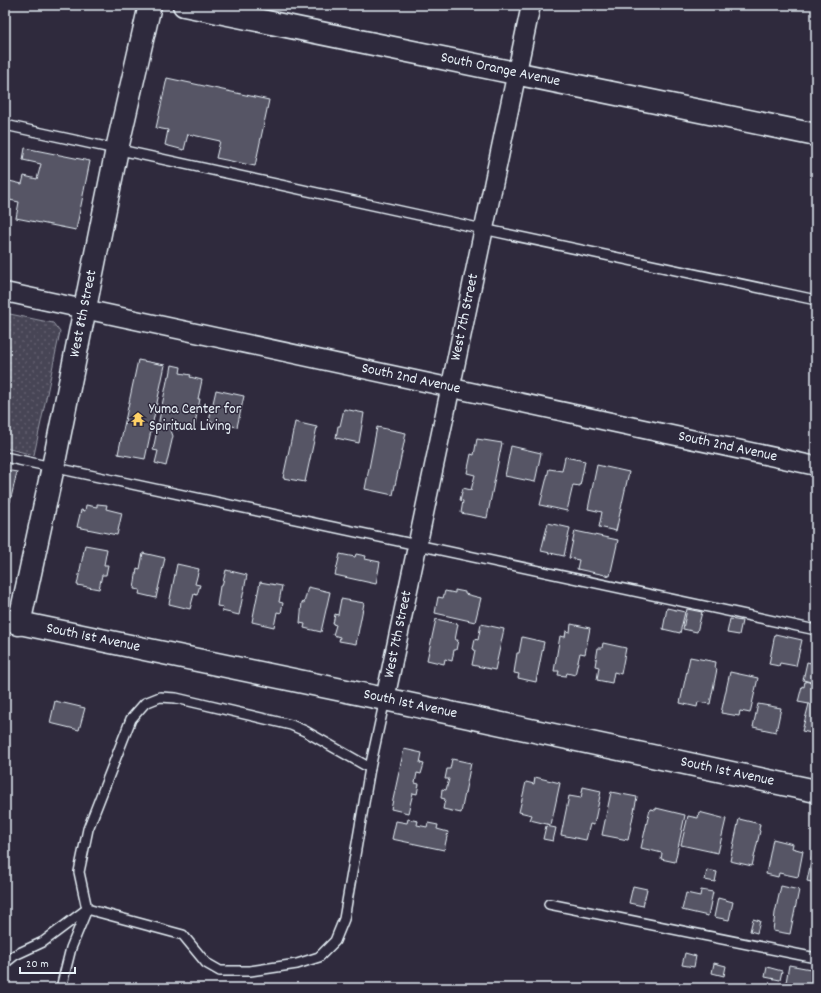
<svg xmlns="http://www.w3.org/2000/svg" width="821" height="993" viewBox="0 0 821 993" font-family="Dekko,sans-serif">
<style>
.park{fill:url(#park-dots);stroke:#979aa6}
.building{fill:#575565;stroke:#e8f1f8}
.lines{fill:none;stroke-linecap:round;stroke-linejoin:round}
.service-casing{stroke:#e8f1f8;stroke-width:12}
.minor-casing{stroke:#e8f1f8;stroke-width:21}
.tertiary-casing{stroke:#e8f1f8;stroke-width:25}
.service{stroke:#2f2a3d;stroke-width:9}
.minor{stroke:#2f2a3d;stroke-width:18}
.tertiary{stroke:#2f2a3d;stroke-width:22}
.labels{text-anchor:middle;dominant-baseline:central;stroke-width:3;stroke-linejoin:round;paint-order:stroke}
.street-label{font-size:15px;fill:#e8f1f8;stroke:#2f2a3d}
.poi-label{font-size:15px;fill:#e8f1f8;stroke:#2f2a3d;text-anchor:start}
</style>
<defs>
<pattern id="park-dots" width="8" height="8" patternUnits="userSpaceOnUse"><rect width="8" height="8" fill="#464455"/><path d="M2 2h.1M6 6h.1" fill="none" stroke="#615f6e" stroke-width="1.8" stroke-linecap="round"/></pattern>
</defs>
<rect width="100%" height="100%" fill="#2f2a3d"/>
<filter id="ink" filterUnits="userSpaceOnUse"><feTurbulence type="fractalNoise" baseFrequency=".025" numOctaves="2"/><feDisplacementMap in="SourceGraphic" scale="8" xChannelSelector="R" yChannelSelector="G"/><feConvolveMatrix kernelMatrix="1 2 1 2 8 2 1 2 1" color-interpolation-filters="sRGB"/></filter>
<g filter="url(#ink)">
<path class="park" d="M5 313 53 323 60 332 34 455 5 448Z"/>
<g class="building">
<path d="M167 78 269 100 255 166 216 158 220 141 188 134 184 150 165 145 168 130 156 128Z"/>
<path d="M25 148 90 161 76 230 16 218 19 202 5 199V180L22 184 24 176 37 179 41 164 23 160Z"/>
<path d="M138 360 165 365 145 459 118 454Z"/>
<path d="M172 365 181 367 180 373 191 375 190 377 202 380 198 399H200L194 428 180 425 179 430 170 428 173 436 166 466 155 463 158 451 153 450 168 376H170Z"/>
<path d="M216 390 244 396 237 427 209 421Z"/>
<path d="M344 409 364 413 359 443 336 438 338 426H340Z"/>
<path d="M295 422 317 427 305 482 283 478Z"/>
<path d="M377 427 406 433 393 495 365 489Z"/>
<path d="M477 439 502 443 487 518 461 513 463 501 460 500 463 488 471 490 475 475 467 473 471 454 474 455Z"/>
<path d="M511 446 541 453 535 482 505 476Z"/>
<path d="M565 457 585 461 580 486 573 485 567 511 540 505 549 469 562 471Z"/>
<path d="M597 465 629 472 616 531 599 527 602 512 588 509Z"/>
<path d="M5 470 17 472 10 502 5 501Z"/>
<path d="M97 504 107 505 106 509 122 513 117 535 77 527 81 510 85 511 86 505 97 507Z"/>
<path d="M548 523 570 528 564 556 541 551Z"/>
<path d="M575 531 618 540 610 576 577 569 579 560 569 558Z"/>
<path d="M85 545 107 549 104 565H108L106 575H102L99 589 77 585Z"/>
<path d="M143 553 165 558 156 598 139 594 140 590 134 589 137 568 140 569Z"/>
<path d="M340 554 355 557 356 554 366 556 365 559 380 562 376 584 335 575Z"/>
<path d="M177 564 199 569 195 584 200 585 197 595 194 594 190 609 169 604Z"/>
<path d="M226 570 247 575 239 615 222 611 223 607 217 606 220 586H222Z"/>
<path d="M260 582 282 586 279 602 283 603 281 613 277 612 274 627 252 622Z"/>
<path d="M308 587 330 592 321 632 304 628 305 624 300 623 302 602 304 603Z"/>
<path d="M455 590 465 592V594L481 598 475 622 435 613 438 597 443 598 445 591 455 593Z"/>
<path d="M341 599 364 603 356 644 339 641 340 637 333 635 336 625 333 624 335 614 338 615Z"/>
<path d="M667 608 685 612 680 633 663 629Z"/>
<path d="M687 609 702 612 697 632 683 629Z"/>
<path d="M436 619 458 624 455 640H458L456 650H454L452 661 445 659 444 664 427 660Z"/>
<path d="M730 619 742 621 739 635 727 633Z"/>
<path d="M481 624 504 629 495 670 472 665 475 650 473 649 475 639 478 640Z"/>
<path d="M571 624 590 628 585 654 580 653 575 675 567 673 566 676 558 675 559 671H554L560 636 565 637 566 631 570 632Z"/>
<path d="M775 634 802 640 796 666 780 663 779 666 769 664Z"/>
<path d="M522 637 544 642 536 682 518 678 519 674 514 673 517 653H519Z"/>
<path d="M603 643 626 648 621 674 614 672 612 683 597 680 599 667 595 666 598 648H602Z"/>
<path d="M815 644 816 645V658L812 657Z"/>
<path d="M690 657 716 662 715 668 717 669 710 704 698 702 697 707 680 703Z"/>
<path d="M807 662 815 664 811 682 803 680Z"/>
<path d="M730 672 758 678 750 713 740 711 739 716 721 713Z"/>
<path d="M805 681 816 684V734L802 731 809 704 798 702 802 686 804 687Z"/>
<path d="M55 701 85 708 79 730 50 723Z"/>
<path d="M758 704 781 708 776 732 753 727Z"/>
<path d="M404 749 422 753 420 763 424 764 421 774 417 773 415 783 419 784 417 794 413 793 408 813 391 809Z"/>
<path d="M452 759 471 763 461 813 443 809 445 799 441 798 442 789 446 790 449 779H445L447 769H450Z"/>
<path d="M535 777 560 783 551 825 530 820 532 815 519 812 526 782 534 784Z"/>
<path d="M583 787 601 791 594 825 590 824 586 840 561 835 569 796 581 798Z"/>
<path d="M611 792 637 797 628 840 602 835Z"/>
<path d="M656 808 685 815 675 862 661 859 662 853 641 848 650 809 656 810Z"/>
<path d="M699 812 726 819 718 853 681 845 688 816 698 818Z"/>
<path d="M408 819 418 821 417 825 427 827 428 823 438 825 437 829 448 832 444 850 392 839 396 821 407 823Z"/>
<path d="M739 819 760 824 759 830 760 831 752 866 730 861Z"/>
<path d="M546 826 556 828 553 841 543 839Z"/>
<path d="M773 839 793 844 792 848 803 851 798 877 779 873 778 877 766 874Z"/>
<path d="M812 857 816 858V883L807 881Z"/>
<path d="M707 870 717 872 715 882 705 880Z"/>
<path d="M633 886 647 889 643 906 629 903Z"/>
<path d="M781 886 799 890 790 934 773 931 775 913Z"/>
<path d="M701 890 713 892 708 916 682 910 686 893 700 896Z"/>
<path d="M718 898 733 902 729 920 714 917Z"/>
<path d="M753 919 760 921 757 933 750 931Z"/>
<path d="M685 953 696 956 694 967 682 965Z"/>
<path d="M714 963 726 966 724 976 712 973Z"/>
<path d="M789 965 816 970V986L811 985V988H785Z"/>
<path d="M767 967 782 971 780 980 765 977Z"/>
</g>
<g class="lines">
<defs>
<g id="service">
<path d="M5 125 483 229 816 300"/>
<path d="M5 457 816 630"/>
<path d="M549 904 816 958"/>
<path d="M5 963 15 955 43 942 87 909 183 935 206 963 220 971H250L297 964 319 957 335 941 344 919 370 768 385 699"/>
<path d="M61 988 71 948 87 909 79 872 88 829 131 719 145 703 160 697 176 698 291 725 305 731 370 768"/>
</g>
<g id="minor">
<path id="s1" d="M5 292 816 466"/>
<path id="s2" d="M385 699 531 5"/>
</g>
<g id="tertiary">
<path id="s3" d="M184 5 816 135"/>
<path id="s4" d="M5 620 361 694 816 791"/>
<path id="s5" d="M19 624 53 467 117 149 150 5"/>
</g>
</defs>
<use href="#service" class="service-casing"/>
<use href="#minor" class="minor-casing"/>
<use href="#tertiary" class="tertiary-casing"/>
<use href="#service" class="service"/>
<use href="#minor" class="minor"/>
<use href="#tertiary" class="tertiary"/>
</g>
</g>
<defs>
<symbol id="temple-bare" viewBox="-9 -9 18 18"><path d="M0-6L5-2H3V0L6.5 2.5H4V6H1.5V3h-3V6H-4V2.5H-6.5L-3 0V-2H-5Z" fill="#ffd166" stroke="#2f2a3d" stroke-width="2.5" paint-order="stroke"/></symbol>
</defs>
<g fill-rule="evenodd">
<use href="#temple-bare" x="128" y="409" width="20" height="20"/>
</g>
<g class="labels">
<g class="street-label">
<text stroke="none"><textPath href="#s3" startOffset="323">South Orange Avenue</textPath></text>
<text stroke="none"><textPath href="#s5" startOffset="317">West 8th Street</textPath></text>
<text stroke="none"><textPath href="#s2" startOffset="390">West 7th Street</textPath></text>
<text stroke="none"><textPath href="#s1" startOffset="415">South 2nd Avenue</textPath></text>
<text stroke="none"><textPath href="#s1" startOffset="739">South 2nd Avenue</textPath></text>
<text stroke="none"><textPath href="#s2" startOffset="66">West 7th Street</textPath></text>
<text stroke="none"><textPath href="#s4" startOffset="90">South 1st Avenue</textPath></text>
<text stroke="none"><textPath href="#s4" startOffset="414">South 1st Avenue</textPath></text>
<text stroke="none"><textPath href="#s4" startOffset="738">South 1st Avenue</textPath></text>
</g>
<g class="poi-label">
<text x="149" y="410">Yuma Center for<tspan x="149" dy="17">Spiritual Living</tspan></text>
</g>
</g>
<rect width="821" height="993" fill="none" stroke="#2f2a3d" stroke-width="20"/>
<rect x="10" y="10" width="801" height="973" fill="none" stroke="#e8f1f8" stroke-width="1.5" filter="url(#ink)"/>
<path d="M20 967v6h55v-6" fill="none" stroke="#e8f1f8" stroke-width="2"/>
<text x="26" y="967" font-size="12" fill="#e8f1f8" stroke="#2f2a3d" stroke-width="3" paint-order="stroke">20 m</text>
</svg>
